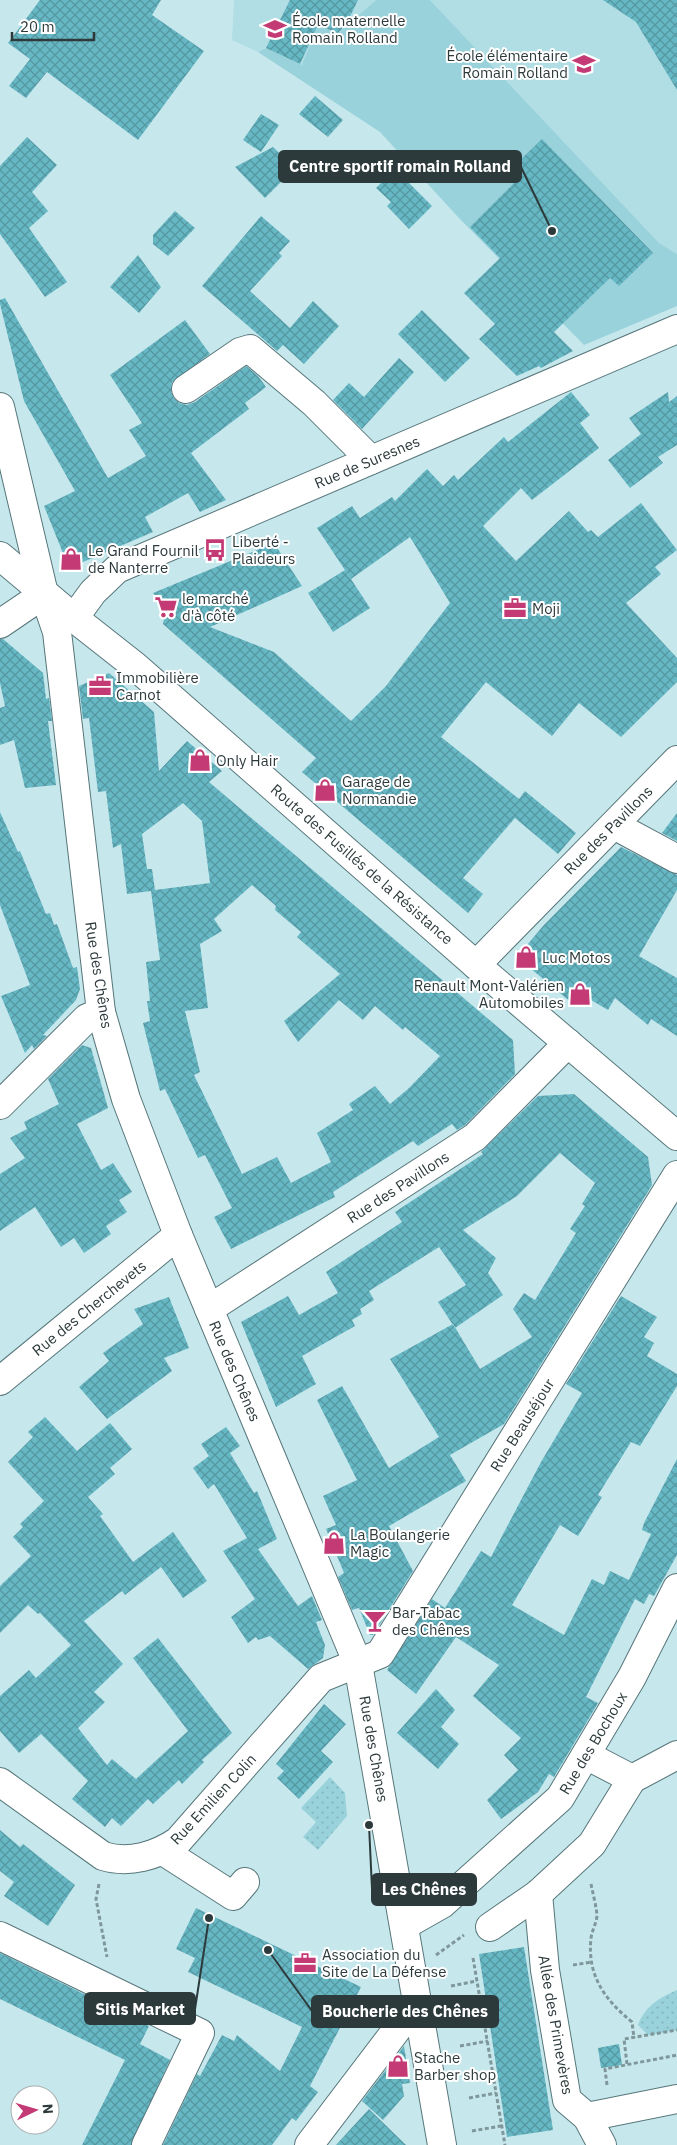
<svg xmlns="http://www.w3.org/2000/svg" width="677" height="2145" viewBox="0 0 677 2145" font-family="'IBM Plex Sans',sans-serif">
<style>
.built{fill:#b1dde4}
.grass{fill:#99d2db}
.park{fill:url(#park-dots)}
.building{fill:url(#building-cross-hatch);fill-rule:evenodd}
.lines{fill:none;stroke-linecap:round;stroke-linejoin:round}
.minor-casing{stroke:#57767a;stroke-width:30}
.major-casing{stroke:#57767a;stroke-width:30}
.path{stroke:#7f979b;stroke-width:3;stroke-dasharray:4 2.5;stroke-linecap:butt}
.minor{stroke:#fff;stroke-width:28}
.major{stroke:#fff;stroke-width:28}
.labels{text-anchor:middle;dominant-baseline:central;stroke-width:4;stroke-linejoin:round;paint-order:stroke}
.poi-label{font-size:15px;fill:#2d3a3c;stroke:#fff;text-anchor:start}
.street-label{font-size:15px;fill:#2d3a3c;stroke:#fff}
.leader{fill:none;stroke:#2d3a3c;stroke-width:2}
.callout-dot{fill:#2d3a3c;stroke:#fff;stroke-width:2}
.callout{fill:#2d3a3c;stroke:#2d3a3c;stroke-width:2}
.callout-label{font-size:16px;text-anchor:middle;font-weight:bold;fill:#fff}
</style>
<defs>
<pattern id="park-dots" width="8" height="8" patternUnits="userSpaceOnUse" patternTransform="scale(1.25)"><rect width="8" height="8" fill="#99d2db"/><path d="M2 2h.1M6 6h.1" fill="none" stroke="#84b5bd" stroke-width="1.8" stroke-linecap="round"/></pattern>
<pattern id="building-cross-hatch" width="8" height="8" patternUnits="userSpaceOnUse" patternTransform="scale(1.25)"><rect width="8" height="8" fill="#67b8c5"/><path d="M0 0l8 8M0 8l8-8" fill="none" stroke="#5597a1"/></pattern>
</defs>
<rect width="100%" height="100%" fill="#c6e8ed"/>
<g class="built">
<path d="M234 0H376L302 65 266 48 258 52 232 40Z"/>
<path d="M430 0H677V254L659 243Z"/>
</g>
<path class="grass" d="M376 0H430L659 243 677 254V306L584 345 458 217 380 132 258 52 266 48 302 65 318 25 338 33Z"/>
<g class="park">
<path d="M330 1777 345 1793 347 1816 318 1850 303 1837 316 1822 301 1808Z"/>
<path d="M677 1990V2030L648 2035 638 2025C645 2006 659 1998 677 1990Z"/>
</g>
<g class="building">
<path d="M40 0H161L152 15 204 51 138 140 47 72 26 98 9 86 30 59 8 43Z"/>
<path d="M290 0H358L347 23 338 33 318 25 300 64 266 48Z"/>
<path d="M603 0H677V90L636 22Z"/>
<path d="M315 96 343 120 328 137 299 114Z"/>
<path d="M261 114 279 125 261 152 243 140Z"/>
<path d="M27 137 57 165 32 192 48 211 29 228 67 282 45 297 0 234V166Z"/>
<path d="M542 139 653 253 619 286 610 278 554 332 573 351 541 368 539 366 517 376 479 339 495 324 464 293 500 258 470 227 516 181 508 172Z"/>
<path d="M273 147 293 166 285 173 288 175 265 198 235 167Z"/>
<path d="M395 169 432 206 409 229 387 206 391 202 376 188Z"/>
<path d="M175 211 195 228 168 256 153 244V235Z"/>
<path d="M261 216 290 241 279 253 282 256 250 291 290 328 313 301 339 326 304 364 283 345 277 351 202 286Z"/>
<path d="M138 255 161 287 139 313 110 287Z"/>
<path d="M5 298 108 478 146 456 129 430 142 423 110 375 185 320 210 354 172 382 171 391 173 397 179 403 187 405 195 402 246 366 258 376 266 387 245 403 249 409 191 453 226 500 200 512 188 493 145 517 153 532 69 568 44 506 75 491 24 401 0 304V300Z"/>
<path d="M422 310 470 358 445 382 398 334Z"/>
<path d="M399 358 414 372 362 429 333 400 349 383 364 397Z"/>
<path d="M571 392 590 415 580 423 599 448 532 500 521 488 483 526 516 561 569 511 588 532 591 530 598 537 641 503 677 550 655 567 661 574 626 603 677 658V682L621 737 579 703 552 736 486 682 441 737 519 799 525 791 576 833 558 854 515 818 463 878 483 894 468 913 302 772 316 758 163 624 166 607 153 593 274 543 302 586 210 627 274 652 351 721 386 686 450 603 410 537 351 579 317 528 352 506 360 518 392 497 395 501 427 469 443 486 454 475 458 480 504 437 508 442Z"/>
<path d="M668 392 669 402 677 396V445L658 457 663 463 630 488 608 460 641 434 629 418Z"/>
<path d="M345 570 370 608 333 632 308 593Z"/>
<path d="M0 639H3L43 673 46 699 49 698 52 721H48L56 785 25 788 14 740 0 745V708L5 706 0 683Z"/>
<path d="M109 673 154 712 159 771 187 741 222 771 209 782 513 1040 515 1074 465 1125 457 1130 452 1124 418 1146 413 1141 333 1192 335 1197 231 1249 214 1217 232 1208 205 1155 198 1158 165 1089 160 1091 143 1023 150 1021 147 1001H150L146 962 160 960 151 891 127 894 121 844 113 848 106 791 98 792 89 718 83 719 79 686ZM183 803 202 821 210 883 155 890 152 869H147L142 834ZM252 885 276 906 275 910 301 932 297 937 340 974 284 1021 298 1042 339 1000 363 1020 375 1006 403 1030 405 1027 440 1056 408 1089 390 1104 375 1086 349 1104 353 1110 317 1133 331 1162 291 1183 277 1157 242 1174 194 1075 200 1072 185 1011 208 1008 200 944 222 931 214 919Z"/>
<path d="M0 812 18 852 20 851 46 914 50 913 54 925 57 924 73 968 77 967 80 989 76 1000 43 1035 47 1036 34 1049 32 1045 25 1053 1 996 30 985 0 905Z"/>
<path d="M677 813V841L662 833Z"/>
<path d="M621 847 677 875V890L639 956 677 978V1036L651 1019 648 1025 615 998 608 1010 579 993 573 1004 517 957 543 926Z"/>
<path d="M82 1045 91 1048 108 1108 77 1124 101 1170 113 1163 132 1192 119 1200 127 1212 106 1226 111 1234 84 1253 74 1238 61 1247 35 1207 0 1231V1174L25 1158 10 1138 27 1129 24 1122 59 1104 48 1079Z"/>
<path d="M574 1094 648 1157 652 1185 504 1424 450 1455 466 1481 389 1526 413 1571 373 1635H370L359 1608 352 1610 338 1577 344 1573 326 1529 336 1525 323 1496 357 1480 317 1400 342 1386 389 1468 439 1437 390 1359 453 1324 480 1369 532 1337 513 1309 524 1293 535 1300 576 1233 570 1229 585 1206 582 1204 595 1183 560 1153 517 1196 463 1230 496 1258 488 1273 503 1295 455 1328 438 1302 466 1285 439 1247 369 1291 374 1300 360 1309 362 1314 352 1320 355 1326 302 1356 316 1384 276 1407 241 1322 288 1296 299 1315 338 1293 326 1272 402 1222 395 1212 483 1154 481 1152 538 1096Z"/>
<path d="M621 1296 657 1317 644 1337 654 1343 647 1356 677 1374V1386L640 1446 631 1442 598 1495 602 1497 578 1536 560 1525 512 1605 564 1635 592 1579 604 1585 610 1571 629 1580 651 1534 642 1530 644 1523 677 1459V1555L654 1596 649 1594 644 1604 635 1599 586 1697 598 1703 554 1777 549 1774 538 1792 501 1819 487 1800 518 1770 504 1755 521 1738 473 1696 499 1665 456 1637 416 1694 387 1670 432 1599 445 1608 481 1551 491 1557 541 1462 582 1393 566 1384Z"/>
<path d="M169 1297 189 1348 164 1358 172 1371 107 1419 79 1387 109 1361 103 1353 143 1324 134 1309Z"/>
<path d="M45 1417 77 1451 110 1423 132 1449 110 1468 115 1474 88 1497 103 1514 100 1516 133 1562 173 1532 207 1581 183 1598 161 1567 125 1595 122 1591 84 1621 123 1664 94 1692 105 1702 78 1728 107 1765 112 1759 136 1779 188 1731 133 1658 158 1638 232 1733 202 1760 204 1762 182 1784 179 1780 153 1804 148 1799 121 1826 112 1818 105 1827 72 1799 88 1781 41 1734 19 1753 0 1731V1696L29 1670 36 1678 71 1645 40 1613 38 1614 28 1605 0 1633V1586L31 1556 13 1537 23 1527 20 1524 44 1501 8 1462 33 1437 28 1432Z"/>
<path d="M226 1427 240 1446 230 1453 254 1493 257 1491 277 1539 258 1549 298 1606 312 1596 322 1620 316 1622 325 1645 323 1658 308 1669 270 1636 258 1640 256 1637 248 1643 231 1617 255 1599 223 1551 247 1538 214 1484 208 1489 193 1468 209 1456 201 1444Z"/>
<path d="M436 1689 455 1710 441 1727 459 1744 438 1769 397 1733Z"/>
<path d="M324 1704 346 1724 321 1751 333 1762 299 1799 277 1778 284 1771 276 1764Z"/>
<path d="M0 1830 20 1847 23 1844 75 1885 48 1926 4 1896 14 1882 0 1871Z"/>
<path d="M196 1908 361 1987 310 2086 318 2092 296 2121 292 2118 272 2145H163L197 2074 200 2076 222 2035 234 2041 237 2035 280 2071 302 2027 188 1972 195 1958 176 1949Z"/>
<path d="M524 1947 553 2130 507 2137 479 1954Z"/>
<path d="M0 1953 149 2026 140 2044 170 2060 131 2145H82L125 2060 0 1999Z"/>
<path d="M619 2044 622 2065 601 2068 598 2048Z"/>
<path d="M404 2046 410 2083 402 2084 404 2096 383 2120 362 2101Z"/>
<path d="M369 2109 406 2145H336Z"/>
</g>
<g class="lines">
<defs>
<g id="minor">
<path d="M186 389 240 352 250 349 314 403 371 460"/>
<path d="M0 407 44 594 57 632 101 1012 126 1099 178 1235 358 1664 442 2145"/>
<path d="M74 618 93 592 117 569 677 329"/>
<path d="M0 624 44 594"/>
<path d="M614 825 677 859"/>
<path d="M476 965 677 760"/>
<path d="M0 1105 87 1018 101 1012"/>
<path d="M209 1309 475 1137 568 1043"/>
<path d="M0 1381 178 1235"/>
<path d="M586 1755 632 1779 677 1755"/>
<path d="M0 1782 103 1856C129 1864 156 1856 178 1841L321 1678 380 1654 677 1175"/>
<path d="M163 1851 233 1896 245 1882"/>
<path d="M538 1894 545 1970 567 2100 587 2117 602 2145"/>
<path d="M405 1925 442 1904 560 1798 632 1677 677 1588"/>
<path d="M490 1927 538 1894 592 1844 632 1779"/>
<path d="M0 1936 200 2033 146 2145"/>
<path d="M587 2117 677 2099"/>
<path d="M309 2145 401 2024 420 2018"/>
</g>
<path id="major" d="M0 556 74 618 135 666 476 965 677 1136"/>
</defs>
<use href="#minor" class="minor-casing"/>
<use href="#major" class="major-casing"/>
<g class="path">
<path d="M99 1884 96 1899 107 1957"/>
<path d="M591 1884C593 1894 596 1905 597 1915 597 1922 592 1930 591 1938 587 1975 604 1999 632 2022L634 2038"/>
<path d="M436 1955 464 1935"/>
<path d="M473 1958 505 2145"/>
<path d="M573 1965 592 1962"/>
<path d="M451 1986 477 1981"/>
<path d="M460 2046 488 2041"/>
<path d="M627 2064 624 2039 677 2030"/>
<path d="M607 2085 605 2069 677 2055"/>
<path d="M469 2098 496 2093"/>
<path d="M472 2131 501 2126"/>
</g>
<use href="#minor" class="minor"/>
<use href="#major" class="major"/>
</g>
<defs>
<symbol id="school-bare" viewBox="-9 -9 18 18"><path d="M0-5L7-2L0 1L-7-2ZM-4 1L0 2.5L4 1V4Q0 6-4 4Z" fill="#c33a75" stroke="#fff" stroke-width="2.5" paint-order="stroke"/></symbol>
<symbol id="bus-bare" viewBox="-9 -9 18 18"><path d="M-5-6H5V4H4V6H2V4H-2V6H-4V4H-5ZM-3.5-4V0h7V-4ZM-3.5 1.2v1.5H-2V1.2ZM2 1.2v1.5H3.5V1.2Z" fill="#c33a75" stroke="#fff" stroke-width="2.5" paint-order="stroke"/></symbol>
<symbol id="shop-bare" viewBox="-9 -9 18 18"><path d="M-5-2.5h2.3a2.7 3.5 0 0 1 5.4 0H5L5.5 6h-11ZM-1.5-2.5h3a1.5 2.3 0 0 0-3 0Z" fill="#c33a75" stroke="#fff" stroke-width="2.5" paint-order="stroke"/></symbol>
<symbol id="supermarket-bare" viewBox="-9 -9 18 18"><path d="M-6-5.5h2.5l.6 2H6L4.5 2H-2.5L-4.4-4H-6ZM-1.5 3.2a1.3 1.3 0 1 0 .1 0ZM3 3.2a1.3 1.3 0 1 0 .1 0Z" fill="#c33a75" stroke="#fff" stroke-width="2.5" paint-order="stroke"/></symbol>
<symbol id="office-bare" viewBox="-9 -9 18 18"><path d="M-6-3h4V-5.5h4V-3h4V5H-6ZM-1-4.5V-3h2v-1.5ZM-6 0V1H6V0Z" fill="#c33a75" stroke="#fff" stroke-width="2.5" paint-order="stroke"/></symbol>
<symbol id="bar-bare" viewBox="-9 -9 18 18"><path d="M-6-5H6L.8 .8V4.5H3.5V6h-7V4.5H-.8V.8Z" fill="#c33a75" stroke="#fff" stroke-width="2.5" paint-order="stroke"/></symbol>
</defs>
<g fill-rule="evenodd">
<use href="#school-bare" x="259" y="13" width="32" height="32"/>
<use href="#school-bare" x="568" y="48" width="32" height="32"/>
<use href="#bus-bare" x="199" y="534" width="32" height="32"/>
<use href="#shop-bare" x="55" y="543" width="32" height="32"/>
<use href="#supermarket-bare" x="150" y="591" width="32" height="32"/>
<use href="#office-bare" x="499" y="592" width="32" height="32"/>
<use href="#office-bare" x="84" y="670" width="32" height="32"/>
<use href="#shop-bare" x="184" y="744" width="32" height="32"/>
<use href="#shop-bare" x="309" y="774" width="32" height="32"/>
<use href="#shop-bare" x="510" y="941" width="32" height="32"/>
<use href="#shop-bare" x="564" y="978" width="32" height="32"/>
<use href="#shop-bare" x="318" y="1527" width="32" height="32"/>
<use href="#bar-bare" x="359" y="1605" width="32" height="32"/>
<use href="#office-bare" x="289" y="1947" width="32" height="32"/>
<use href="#shop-bare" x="382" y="2050" width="32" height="32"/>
</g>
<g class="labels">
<g class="poi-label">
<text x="292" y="20">École maternelle<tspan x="292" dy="17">Romain Rolland</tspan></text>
<text x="568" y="55" text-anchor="end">École élémentaire<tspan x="568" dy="17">Romain Rolland</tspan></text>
<text x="232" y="541">Liberté -<tspan x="232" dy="17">Plaideurs</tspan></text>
<text x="88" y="550">Le Grand Fournil<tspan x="88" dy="17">de Nanterre</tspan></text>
<text x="182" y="598">le marché<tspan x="182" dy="17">d'à côté</tspan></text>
<text x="532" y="608">Moji</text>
<text x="116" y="677">Immobilière<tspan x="116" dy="17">Carnot</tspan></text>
<text x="216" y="760">Only Hair</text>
<text x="342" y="781">Garage de<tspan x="342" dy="17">Normandie</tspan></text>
<text x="542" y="957">Luc Motos</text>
<text x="564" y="985" text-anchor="end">Renault Mont-Valérien<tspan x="564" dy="17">Automobiles</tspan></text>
<text x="350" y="1534">La Boulangerie<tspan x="350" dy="17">Magic</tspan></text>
<text x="392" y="1612">Bar-Tabac<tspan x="392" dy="17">des Chênes</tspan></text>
<text x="322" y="1954">Association du<tspan x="322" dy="17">Site de La Défense</tspan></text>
<text x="414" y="2057">Stache<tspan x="414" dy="17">Barber shop</tspan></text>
</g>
<g class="street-label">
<text transform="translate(367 462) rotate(-23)">Rue de Suresnes</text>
<text transform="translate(608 830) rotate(-45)">Rue des Pavillons</text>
<text transform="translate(362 864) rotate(41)">Route des Fusillés de la Résistance</text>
<text transform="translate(99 975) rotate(81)">Rue des Chênes</text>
<text transform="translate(398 1187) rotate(-33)">Rue des Pavillons</text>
<text transform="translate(89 1308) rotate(-39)">Rue des Cherchevets</text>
<text transform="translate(235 1371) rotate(67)">Rue des Chênes</text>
<text transform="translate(522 1425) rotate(-58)">Rue Beauséjour</text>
<text transform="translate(593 1743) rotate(-59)">Rue des Bochoux</text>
<text transform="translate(374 1749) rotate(80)">Rue des Chênes</text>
<text transform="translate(213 1799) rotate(-47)">Rue Emilien Colin</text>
<text transform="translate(556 2025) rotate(80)">Allée des Primevères</text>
</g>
</g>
<path class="leader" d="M552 231L521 167M369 1825L372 1889M209 1918L195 2009M268 1950L312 2011"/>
<g class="callout-dot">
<circle cx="552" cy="231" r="5"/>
<circle cx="369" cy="1825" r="5"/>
<circle cx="209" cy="1918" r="5"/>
<circle cx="268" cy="1950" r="5"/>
</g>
<g class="callout">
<rect x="279" y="151" width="242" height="31" rx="5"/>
<rect x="372" y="1874" width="104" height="31" rx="5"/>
<rect x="85" y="1993" width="110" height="31" rx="5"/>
<rect x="312" y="1996" width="186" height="31" rx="5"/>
</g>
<g class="callout-label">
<text x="400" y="172">Centre sportif romain Rolland</text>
<text x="424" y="1895">Les Chênes</text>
<text x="140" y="2015">Sitis Market</text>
<text x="405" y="2017">Boucherie des Chênes</text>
</g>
<g transform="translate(35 2110) rotate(85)"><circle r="24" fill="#ffffff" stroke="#abb0b1"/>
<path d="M0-4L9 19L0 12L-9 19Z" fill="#c33a75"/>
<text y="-8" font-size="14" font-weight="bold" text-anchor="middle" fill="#2d3a3c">N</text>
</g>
<path d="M12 32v8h82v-8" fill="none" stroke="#2d3a3c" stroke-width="2.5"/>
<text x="20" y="32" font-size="15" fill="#2d3a3c" stroke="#ffffff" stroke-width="4" paint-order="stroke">20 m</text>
</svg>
